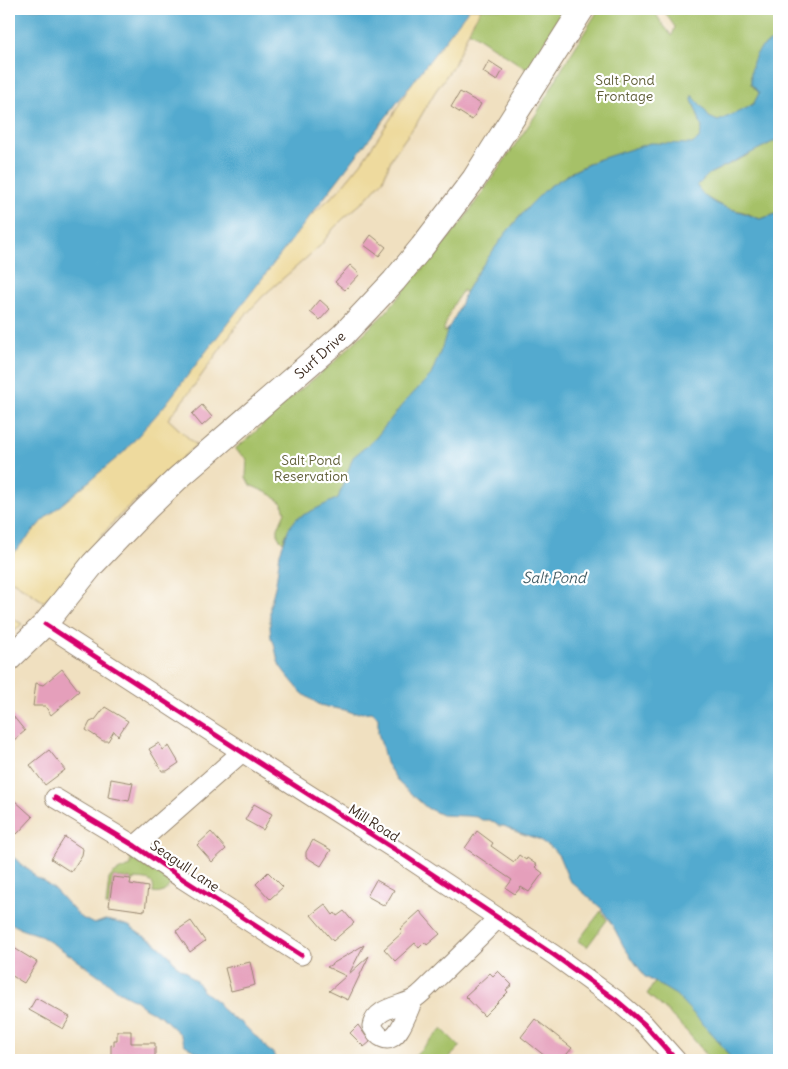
<svg xmlns="http://www.w3.org/2000/svg" width="788" height="1069" viewBox="0 0 788 1069" font-family="Delius,sans-serif">
<style>
.green{fill:#a6c167;stroke:#707642}
.sand{fill:#eeda9e;stroke:#94825e}
.water{fill:#52aacf;stroke:#466a76}
.building{fill:#e59fbb}
.lines{fill:none;stroke-linecap:round;stroke-linejoin:round}
.minor-casing{stroke:#96856f;stroke-width:21}
.major-casing{stroke:#96856f;stroke-width:26}
.minor{stroke:#fff;stroke-width:19}
.major{stroke:#fff;stroke-width:24}
.cycleway-casing{stroke:#fff;stroke-width:8}
.cycleway{stroke:#d6006c;stroke-width:5}
.labels{text-anchor:middle;dominant-baseline:central;stroke-width:4.5;stroke-linejoin:round;paint-order:stroke}
.park-label{font-size:14px;fill:#605f38;stroke:#fff}
.street-label{font-size:14px;fill:#3b2a1e;stroke:#fff}
.water-label{font-size:15px;font-style:italic;fill:#445d65;stroke:#fff}
</style>
<rect width="100%" height="100%" fill="#fff"/>
<filter id="ink" filterUnits="userSpaceOnUse"><feTurbulence type="fractalNoise" baseFrequency=".02" numOctaves="2"/><feDisplacementMap in="SourceGraphic" scale="10" xChannelSelector="R" yChannelSelector="G"/><feConvolveMatrix kernelMatrix="1 2 1 2 8 2 1 2 1" color-interpolation-filters="sRGB"/></filter>
<filter id="wash" filterUnits="userSpaceOnUse"><feTurbulence type="fractalNoise" baseFrequency=".0096" numOctaves="4" result="noise"/><feDisplacementMap in="SourceGraphic" scale="20" xChannelSelector="R" yChannelSelector="G"/><feGaussianBlur stdDeviation="1.12" result="paint"/><feColorMatrix in="noise" values="0 0 0 0 0 0 0 0 0 0 0 0 0 0 0 0 0 1.4 0 .05"/><feComposite in="paint" operator="in"/></filter>
<g filter="url(#wash)">
<rect width="100%" height="100%" fill="#f0e0c0"/>
<g class="green">
<path d="M459 9H565L528 70 452 20Z"/>
<path d="M599 9H653L661 22 672 36 675 27 666 14 664 9H779V39L751 84 759 93 779 125V211L776 214 760 219 744 212 725 208 711 200 702 195 697 186 709 174 750 154 709 119 692 100 698 115 702 128 710 145 596 160 572 172 547 188 529 206 515 222 477 273 465 293 463 290C453 304 449 313 444 329V333L448 329 436 370 372 442 340 504 289 528 283 542 278 537V528L285 512 282 503 276 499 272 495 250 485 246 477 247 459 235 449 253 434 287 401 333 363 386 312 462 222 537 113 563 67Z"/>
<path d="M128 851 171 882C167 890 163 895 153 893 156 878 145 880 134 879L133 881H131V879L113 877 109 906H106L109 879C114 871 123 869 131 866V857L128 854Z"/>
<path d="M601 911 607 920 587 947 578 941Z"/>
<path d="M661 973 749 1060H710C692 1036 671 1013 647 994Z"/>
<path d="M442 1029 460 1047 447 1060H410Z"/>
</g>
<g class="sand">
<path d="M455 9H481L472 24 454 65 435 92 418 121 392 157 383 180 364 201 344 218 333 229 320 246 263 296 240 321 191 390 168 419 196 445 119 516 44 602 13 581 9 585V526L249 271 337 192 361 163 393 115 416 75Z"/>
<path d="M9 616 22 624 9 636Z"/>
</g>
<g class="water">
<path d="M9 9H469L165 405 124 452 43 520 9 558Z"/>
<path d="M779 37V139L709 174 697 186C707 203 724 207 741 212 748 214 754 217 760 219L776 214 779 211V1060H732L716 1038 676 995 644 976 641 971 624 947 613 926 601 908 569 880 559 856 552 848 538 839 517 832 504 826H499L490 820H482L477 817 467 816 442 815 427 808 399 783 386 763 382 746 378 733V717L372 712 353 713 345 710 328 707 320 705 306 696 301 692 286 674 280 666 278 661 274 643 271 638 270 626V606L276 583 280 553 289 528 297 518 338 498 353 457 374 440 402 405 431 375 441 350 448 329 457 313 465 293 477 273 505 234 529 206 547 188 572 172 597 160 650 143 692 144 699 139 702 128 698 115 692 100V95L705 110 709 117 718 121 747 108 754 103 759 93 751 84C750 71 752 57 762 47 767 43 774 40 779 37Z"/>
<path d="M9 854 18 861 22 866 29 869 36 878 44 881 48 885 54 889 80 917 94 924 105 920 116 922 129 926 140 934 153 941 170 956 176 965 187 972 190 977 196 981 203 991 218 1002 221 1008 235 1020 242 1023 255 1036 261 1040 267 1049 273 1053 276 1060H218L195 1051 185 1045 180 1034 162 1017 145 1008 135 1000 118 991 104 979 64 951 39 935 23 930 9 922Z"/>
</g>
<g id="blocks">
<g class="building">
<path d="M489 61 503 70 497 81 483 72Z"/>
<path d="M460 92 481 104 472 120 451 107Z"/>
<path d="M371 235 386 247 379 256 364 245Z"/>
<path d="M350 265 360 274 345 290 335 282Z"/>
<path d="M320 300 330 309 320 320 310 312Z"/>
<path d="M202 405 212 417 202 426 192 414Z"/>
<path d="M62 669 79 691 51 715 45 706H33L36 683 43 685Z"/>
<path d="M105 707 128 721 118 736 114 731 108 741H103L86 730 90 722 95 720Z"/>
<path d="M9 711 25 731 9 744Z"/>
<path d="M159 743 163 750 169 746 179 763 167 771H162L149 749Z"/>
<path d="M49 750 65 770 45 785 30 765Z"/>
<path d="M111 779 133 783 129 801 108 797Z"/>
<path d="M14 800 33 817 17 834 9 826V806Z"/>
<path d="M254 804 272 814 263 830 245 820Z"/>
<path d="M477 831 493 843 491 846 514 862 519 855 526 860 527 858 537 865 535 867 543 873 529 892 521 887 515 894 506 888 512 880 465 848Z"/>
<path d="M211 832 226 849 212 862 197 845Z"/>
<path d="M65 837 83 849 82 855 71 872 51 859Z"/>
<path d="M313 840 331 850 321 866 306 857V852Z"/>
<path d="M268 872 283 887 270 899 256 884Z"/>
<path d="M113 877 131 879 130 884 148 887 145 911 109 906Z"/>
<path d="M376 880 394 890 385 906 367 896Z"/>
<path d="M325 904 333 915 335 913 337 916 344 911 354 923 333 941 311 915Z"/>
<path d="M420 911 440 934 427 945 425 942 419 948 415 943 395 961 384 949 403 932 400 929Z"/>
<path d="M191 921 205 941 190 952 176 931Z"/>
<path d="M9 945 37 962 24 983 9 974Z"/>
<path d="M364 945 349 974 369 956 348 1000 329 991 346 976 327 967Z"/>
<path d="M250 962 255 985 231 991 225 968Z"/>
<path d="M498 971 512 985 506 990 508 992 484 1016 465 996 490 973 493 976Z"/>
<path d="M36 998 70 1017 63 1029 29 1010Z"/>
<path d="M535 1019 572 1048 562 1060H550L521 1037Z"/>
<path d="M358 1025 370 1042 364 1047 350 1033Z"/>
<path d="M117 1031H131V1043H155V1057L143 1056V1060H111V1045L114 1046V1040H117Z"/>
</g>
</g>
</g>
<g filter="url(#ink)">
<use href="#blocks" fill-opacity="0" stroke="#96856f" stroke-width="1"/>
<g class="lines">
<defs>
<g id="minor">
<path d="M45 624 242 752 402 854 554 955 616 1000 644 1024 676 1060"/>
<path d="M55 798 135 846 183 879 301 955"/>
<path d="M135 846 242 752"/>
<path d="M413 1000C408 1010 398 1045 383 1038 378 1036 375 1031 372 1026 376 1008 398 1007 412 1000 420 996 428 986 435 980 456 960 477 939 498 918"/>
</g>
<path id="major" d="M9 659 45 624 93 564 146 509 177 479 343 335 394 281 422 247 474 179 582 9"/>
</defs>
<use href="#minor" class="minor-casing"/>
<use href="#major" class="major-casing"/>
<use href="#minor" class="minor"/>
<use href="#major" class="major"/>
<defs>
<g id="cycleway">
<path d="M45 624 242 752 402 854 554 955 616 1000 644 1024 676 1060"/>
<path d="M55 798 135 846 183 879 301 955"/>
</g>
</defs>
<use href="#cycleway" class="cycleway-casing"/>
<use href="#cycleway" class="cycleway"/>
</g>
</g>
<g class="labels">
<g class="park-label">
<text x="625" y="80">Salt Pond<tspan x="625" dy="16">Frontage</tspan></text>
<text x="311" y="460">Salt Pond<tspan x="311" dy="16">Reservation</tspan></text>
</g>
<g class="street-label">
<text transform="translate(320 355) rotate(-42)">Surf Drive</text>
<text transform="translate(374 823) rotate(32)">Mill Road</text>
<text transform="translate(185 866) rotate(34)">Seagull Lane</text>
</g>
<g class="water-label">
<text x="554" y="577">Salt Pond</text>
</g>
</g>
<rect width="788" height="1069" fill="none" stroke="#fff" stroke-width="30"/>
</svg>
